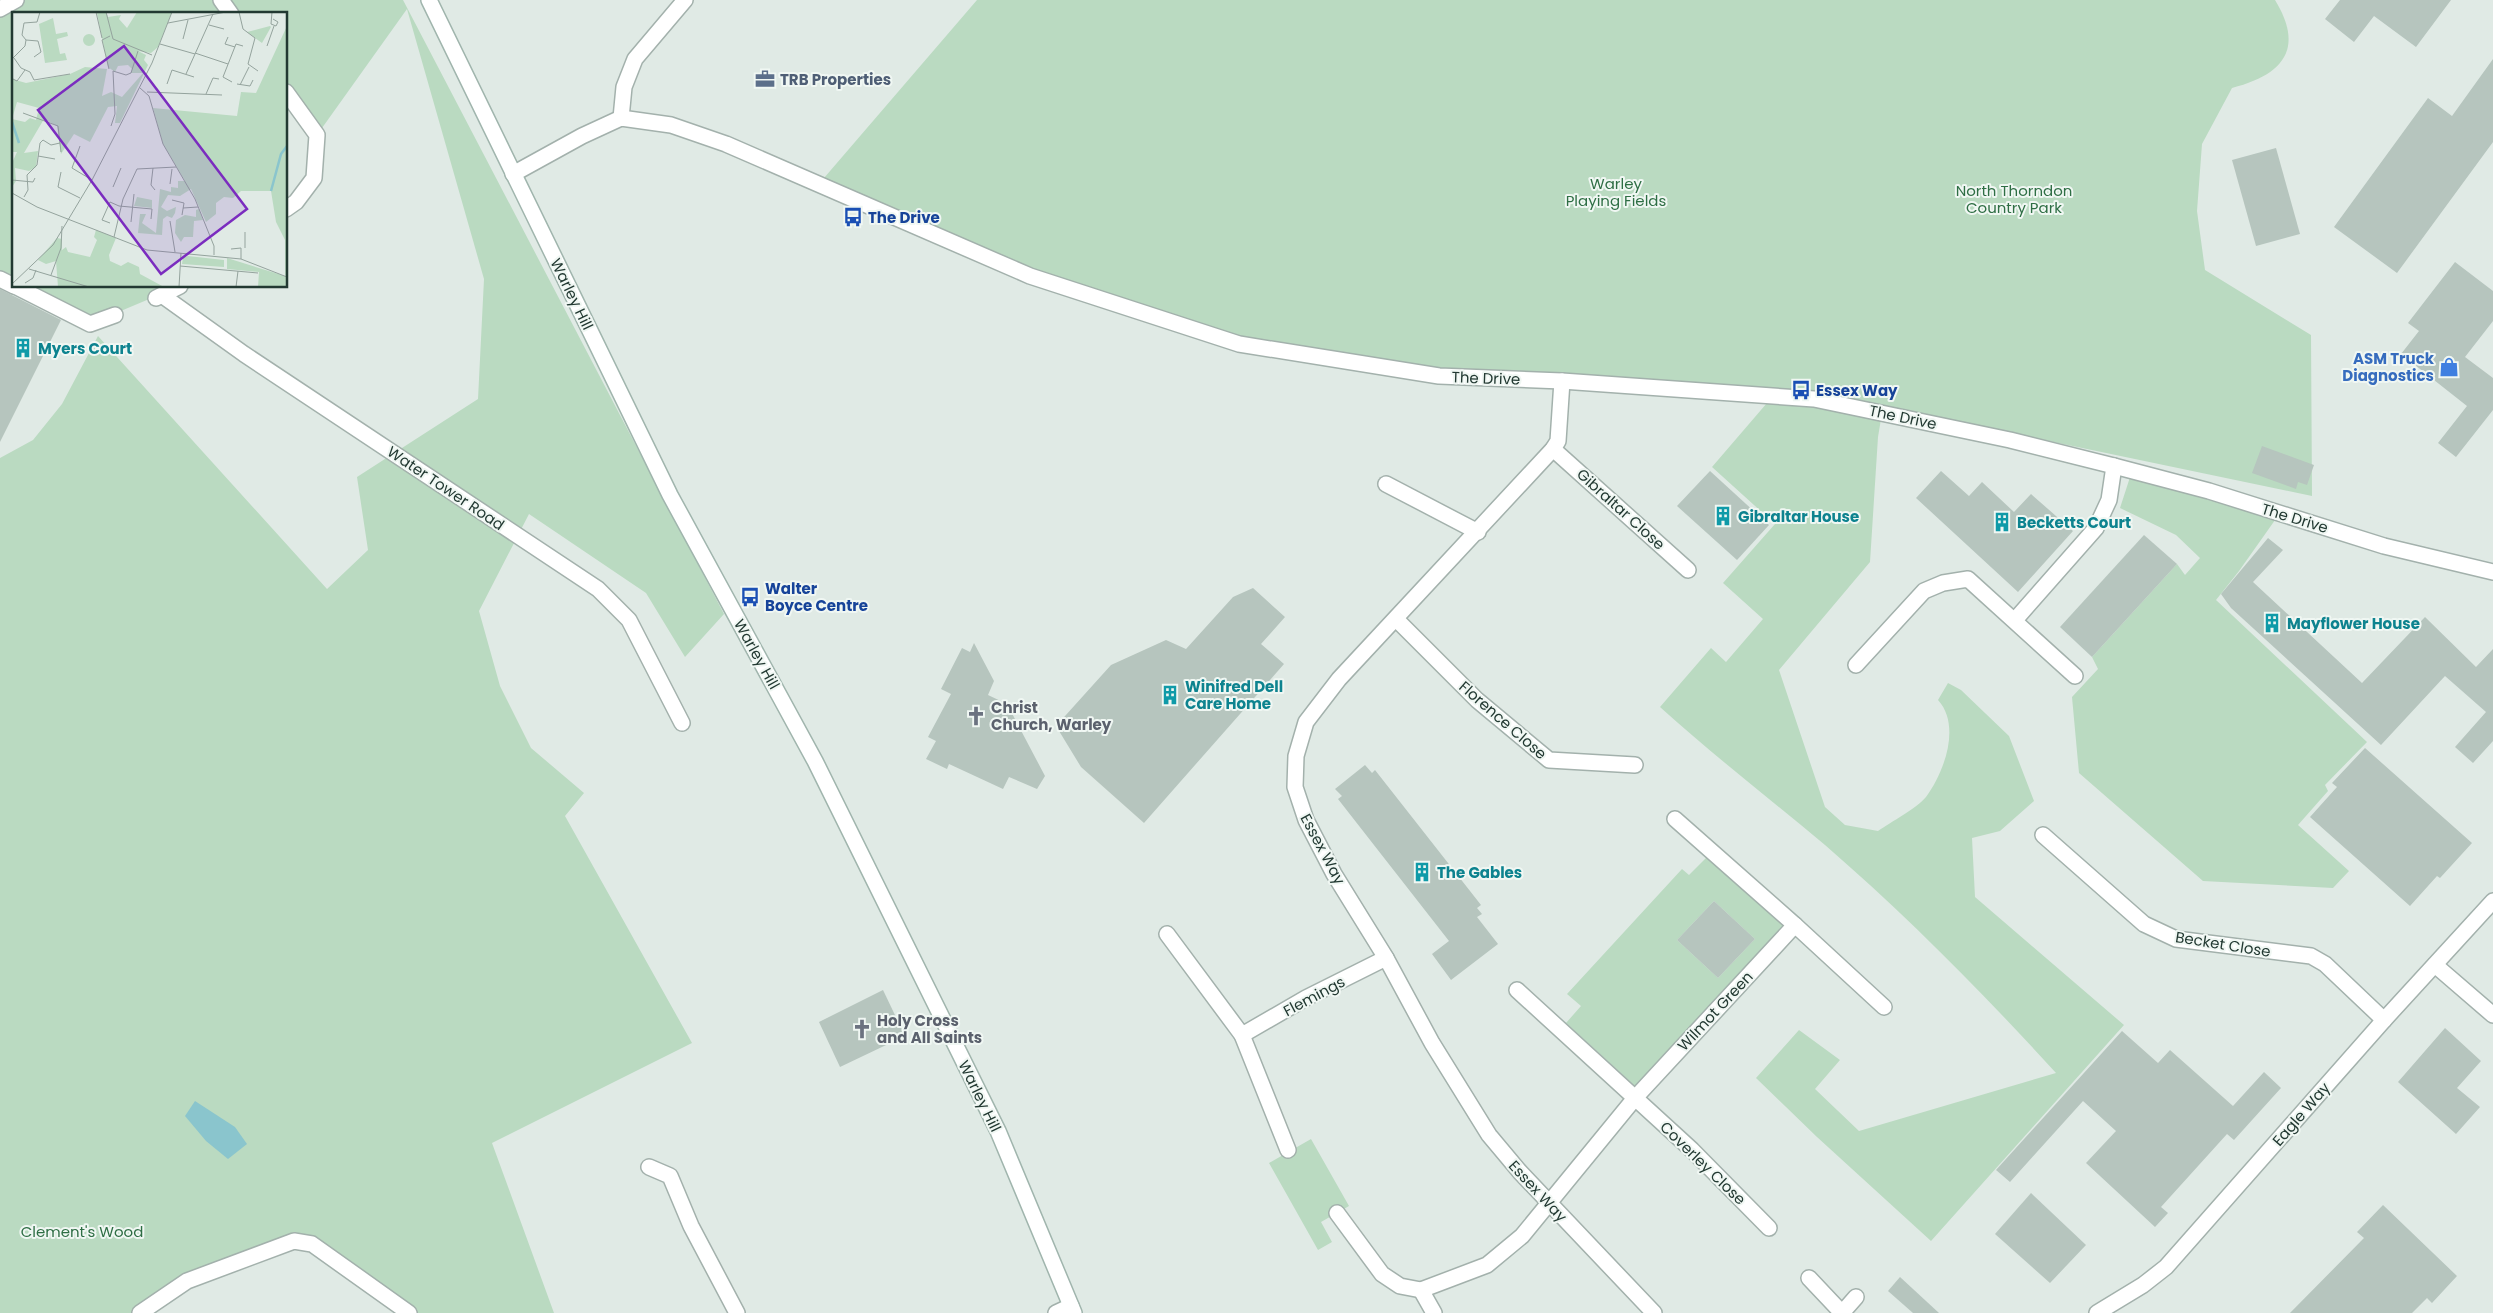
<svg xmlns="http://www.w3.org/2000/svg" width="2493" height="1313" viewBox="0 0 2493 1313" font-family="Poppins,sans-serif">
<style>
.green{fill:#badac1;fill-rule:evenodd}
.water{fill:#8ac5cd}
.building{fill:#b6c5be}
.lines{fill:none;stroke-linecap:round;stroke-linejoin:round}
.minor-casing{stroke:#a3b1ac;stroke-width:18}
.tertiary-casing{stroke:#a3b1ac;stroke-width:18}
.secondary-casing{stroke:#a0b5ad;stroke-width:18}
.minor{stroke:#fff;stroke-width:15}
.tertiary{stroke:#fff;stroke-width:15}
.secondary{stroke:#fff;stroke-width:15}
.labels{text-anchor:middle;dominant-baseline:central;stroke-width:4;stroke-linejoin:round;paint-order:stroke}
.service-label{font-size:15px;font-weight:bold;fill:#4e5e75;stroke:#f0f7f3;text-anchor:start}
.park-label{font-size:15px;fill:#2e6e44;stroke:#f0f7f3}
.transit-label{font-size:15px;font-weight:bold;fill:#164399;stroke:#f0f7f3;text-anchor:start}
.street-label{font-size:15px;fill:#223932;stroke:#f0f7f3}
.culture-label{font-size:15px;font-weight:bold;fill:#0d838f;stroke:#f0f7f3;text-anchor:start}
.shop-label{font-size:15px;font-weight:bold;fill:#366cbe;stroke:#f0f7f3;text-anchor:end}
.worship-label{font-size:15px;font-weight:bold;fill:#5b616d;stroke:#f0f7f3;text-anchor:start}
.inset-river{fill:none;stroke:#8ac5cd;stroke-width:2.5}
.inset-road{fill:none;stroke:#94a39d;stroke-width:1}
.view{fill:#7b2cbf;fill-opacity:0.15;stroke:#7b2cbf;stroke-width:2.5}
.inset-edge{fill:none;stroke:#223932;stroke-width:2.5}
</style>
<rect width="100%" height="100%" fill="#e0eae5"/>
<g class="green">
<path d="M0 0H403L724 614 685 657 646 593 529 514 479 611 500 686 531 748 584 793 565 816 692 1043 492 1143 554 1313H409L312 1244 232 1263 140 1313H0V458L33 440 62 404 98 336 327 589 368 550 357 477 478 399 484 279 407 9 317 135 286 92V14H14V286L0 279Z"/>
<path d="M977 0H2275C2305 49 2283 75 2232 88L2202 144 2197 211 2205 270 2311 335 2312 496 1815 392 1882 413 1878 437 1870 562 1779 670 1825 807 1845 825 1878 831C1891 822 1917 808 1926 797 1945 771 1961 725 1938 700L1948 683 1961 690 2009 736 2034 801 2000 831 1972 838 1975 897 2124 1025 1931 1241 1817 1137 1756 1078 1799 1030 1840 1060 1815 1089 1859 1131 2056 1073C1983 993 1907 916 1825 845 1770 799 1713 755 1660 707L1711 648 1726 662 1763 619 1723 583 1775 524 1712 467 1773 396 1439 376 1239 344 1030 276 818 185Z"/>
<path d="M15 286H180L90 324Z"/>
<path d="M2132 471 2280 513 2239 571 2216 600 2367 742 2325 785 2328 791 2298 825 2349 871 2333 888 2203 881 2079 773 2072 697 2098 669 2092 657 2177 564 2185 575 2200 558 2176 535 2120 508Z"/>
<path d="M1707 857 1786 923 1635 1086 1566 1023 1581 1006 1567 994 1682 869 1689 875ZM1714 901 1755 939 1718 978 1677 940Z"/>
<path d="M1311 1139 1349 1206 1321 1222 1332 1242 1318 1250 1269 1163Z"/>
</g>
<path class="water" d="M195 1101 235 1127 247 1144 228 1159 206 1141 185 1116Z"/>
<g class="building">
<path d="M2340 0H2451L2416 47 2374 16 2354 42 2325 19Z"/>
<path d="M2493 59V142L2397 273 2334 227 2428 98 2452 116Z"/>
<path d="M2276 148 2300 234 2256 246 2232 160Z"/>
<path d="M2455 262 2493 291V321L2465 357 2493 378V410L2456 457 2438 443 2467 406 2401 354 2419 331 2408 323Z"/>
<path d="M0 289 61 320 0 442Z"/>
<path d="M2262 446 2314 465 2307 485 2298 482 2296 489 2252 473Z"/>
<path d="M1710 471 1769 525 1737 560 1677 506Z"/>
<path d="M1941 471 1969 496 1982 482 2014 512 2031 494 2073 531 2018 592 1916 498Z"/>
<path d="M2144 535 2177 564 2092 657 2060 627Z"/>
<path d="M2268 538 2283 550 2253 582 2362 683 2425 617 2476 667 2493 649V741L2473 763 2455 747 2486 712 2445 676 2381 745 2231 608 2221 594Z"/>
<path d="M1253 588 1285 617 1261 644 1284 664 1144 823 1081 767 1056 726 1111 665 1166 640 1186 649 1233 597Z"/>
<path d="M974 643 994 681 988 695 1007 704 1045 776 1037 789 1009 777 1003 789 949 764 947 769 926 759 936 741 928 737 951 694 941 689 962 648 970 652Z"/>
<path d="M2365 748 2472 843 2440 878 2437 876 2410 906 2310 817 2337 787 2332 783Z"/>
<path d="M1365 765 1372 773 1375 770 1481 905 1477 908 1482 914 1477 917 1498 944 1451 980 1432 954 1449 941 1338 799 1342 796 1335 789Z"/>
<path d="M1714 901 1755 939 1718 978 1677 940Z"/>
<path d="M883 990 905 1036 840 1067 819 1022Z"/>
<path d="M2445 1028 2481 1061 2457 1088 2480 1107 2456 1134 2398 1082Z"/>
<path d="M2122 1031 2158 1063 2170 1050 2233 1106 2264 1072 2281 1088 2234 1140 2227 1134 2161 1207 2168 1213 2155 1227 2086 1163 2116 1131 2083 1101 2010 1182 1996 1170Z"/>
<path d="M2031 1193 2086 1245 2050 1283 1995 1234Z"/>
<path d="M2383 1205 2457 1276 2432 1303 2427 1298 2412 1313H2290L2364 1238 2357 1232Z"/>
<path d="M1900 1277 1939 1313H1913L1888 1291Z"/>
</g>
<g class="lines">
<defs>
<g id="minor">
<path d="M221 0 231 14"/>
<path d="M286 92 317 135 314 178 296 202 286 209"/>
<path d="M621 118 624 87 635 59 685 0"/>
<path d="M0 279 14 286"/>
<path d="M15 286 90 324 115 315"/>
<path d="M163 296 244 354 598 589 629 620 682 723"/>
<path d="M156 298 180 286"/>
<path d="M1562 381 1558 441 1553 449 1339 679 1306 722 1296 756 1295 787 1306 820 1334 874 1386 958 1432 1043 1489 1135 1520 1172 1654 1313"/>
<path d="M1553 449 1688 570"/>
<path d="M1386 484 1478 532"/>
<path d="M1396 619 1477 700 1549 760 1635 765"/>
<path d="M2015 620 2096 528 2109 500 2114 466"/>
<path d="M1856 665 1924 591 1943 583 1968 579 2075 676"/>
<path d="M1675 819 1795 925"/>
<path d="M2043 835 2144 924 2176 939 2311 956 2325 964 2384 1020"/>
<path d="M1167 934 1242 1035 1288 1150"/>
<path d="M2435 965 2493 1015"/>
<path d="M1517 990 1692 1150 1769 1228"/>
<path d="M1242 1035 1306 998 1386 958"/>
<path d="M649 1167 670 1176 691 1226 737 1313"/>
<path d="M1337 1213 1382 1274 1400 1286 1421 1290"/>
<path d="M1809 1278 1842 1313"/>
<path d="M140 1313 187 1281 294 1241 312 1244 409 1313"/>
<path d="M1056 1313 1071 1306"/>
<path d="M1434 1313 1421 1290 1487 1265 1522 1236 1635 1098 1795 925 1884 1007"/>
<path d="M1842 1313 1856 1297"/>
</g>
<g id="tertiary">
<path d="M0 9 16 0"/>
<path d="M513 174 582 136 621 118 671 125 726 144 1030 276 1239 344 1439 376 1562 381 1814 399 2010 440 2114 466 2209 491 2384 546 2493 572"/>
<path d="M2097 1313 2143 1285 2166 1267 2384 1020 2493 901"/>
</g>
<path id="secondary" d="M429 0 670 495 815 761 998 1131 1074 1313"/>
</defs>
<use href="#minor" class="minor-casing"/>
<use href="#tertiary" class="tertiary-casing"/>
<use href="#secondary" class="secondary-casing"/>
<use href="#minor" class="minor"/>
<use href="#tertiary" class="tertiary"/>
<use href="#secondary" class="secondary"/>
</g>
<defs>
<symbol id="office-bare" viewBox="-9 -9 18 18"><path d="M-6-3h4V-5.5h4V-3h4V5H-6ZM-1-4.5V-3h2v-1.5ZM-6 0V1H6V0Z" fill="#5c6f8a" stroke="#f0f7f3" stroke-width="2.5" paint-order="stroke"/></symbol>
<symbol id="bus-bare" viewBox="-9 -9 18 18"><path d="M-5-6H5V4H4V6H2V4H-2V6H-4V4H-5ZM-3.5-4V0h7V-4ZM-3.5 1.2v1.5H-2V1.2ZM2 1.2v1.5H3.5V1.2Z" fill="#1a4fb4" stroke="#f0f7f3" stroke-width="2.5" paint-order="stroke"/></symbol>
<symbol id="building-bare" viewBox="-9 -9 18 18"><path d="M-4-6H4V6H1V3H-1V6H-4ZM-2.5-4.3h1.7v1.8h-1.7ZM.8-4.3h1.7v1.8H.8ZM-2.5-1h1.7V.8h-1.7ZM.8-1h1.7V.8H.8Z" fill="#0f9aa8" stroke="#f0f7f3" stroke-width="2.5" paint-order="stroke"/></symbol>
<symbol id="shop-bare" viewBox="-9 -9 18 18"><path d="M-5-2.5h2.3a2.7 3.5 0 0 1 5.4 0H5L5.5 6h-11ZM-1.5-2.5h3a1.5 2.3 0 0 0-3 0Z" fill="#3f7fe0" stroke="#f0f7f3" stroke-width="2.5" paint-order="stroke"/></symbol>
<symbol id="church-bare" viewBox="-9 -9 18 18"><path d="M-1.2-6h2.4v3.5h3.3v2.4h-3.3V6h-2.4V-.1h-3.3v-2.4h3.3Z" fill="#6b7280" stroke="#f0f7f3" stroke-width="2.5" paint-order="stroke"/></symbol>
</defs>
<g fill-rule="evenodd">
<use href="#office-bare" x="751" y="65" width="28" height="28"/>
<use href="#bus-bare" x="839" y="203" width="28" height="28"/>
<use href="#building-bare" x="9" y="334" width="28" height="28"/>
<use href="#shop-bare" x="2435" y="353" width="28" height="28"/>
<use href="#bus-bare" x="1787" y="376" width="28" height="28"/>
<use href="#building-bare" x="1709" y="502" width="28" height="28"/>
<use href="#building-bare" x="1988" y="508" width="28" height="28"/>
<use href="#bus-bare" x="736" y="583" width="28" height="28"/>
<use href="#building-bare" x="2258" y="609" width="28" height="28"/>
<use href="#building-bare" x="1156" y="681" width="28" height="28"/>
<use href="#church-bare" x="962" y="702" width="28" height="28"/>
<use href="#building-bare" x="1408" y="858" width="28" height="28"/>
<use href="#church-bare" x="848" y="1015" width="28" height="28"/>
</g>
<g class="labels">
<g class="service-label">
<text x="780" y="79">TRB Properties</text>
</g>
<g class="park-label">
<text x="1616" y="183">Warley<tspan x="1616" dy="17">Playing Fields</tspan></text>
<text x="2014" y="190">North Thorndon<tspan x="2014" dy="17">Country Park</tspan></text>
<text x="82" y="1231">Clement's Wood</text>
</g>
<g class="transit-label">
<text x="868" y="217">The Drive</text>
<text x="1816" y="390">Essex Way</text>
<text x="765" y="588">Walter<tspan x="765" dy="17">Boyce Centre</tspan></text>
</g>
<g class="street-label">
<text transform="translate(572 294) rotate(64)">Warley Hill</text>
<text transform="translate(1486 378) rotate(2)">The Drive</text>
<text transform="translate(1903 417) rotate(12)">The Drive</text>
<text transform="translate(446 488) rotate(34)">Water Tower Road</text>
<text transform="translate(1621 509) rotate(42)">Gibraltar Close</text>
<text transform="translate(2295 518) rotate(17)">The Drive</text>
<text transform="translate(757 654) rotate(61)">Warley Hill</text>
<text transform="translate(1503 720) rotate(41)">Florence Close</text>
<text transform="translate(1323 849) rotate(62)">Essex Way</text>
<text transform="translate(2223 944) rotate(9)">Becket Close</text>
<text transform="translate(1314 996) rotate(-28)">Flemings</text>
<text transform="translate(1715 1011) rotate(-47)">Wilmot Green</text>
<text transform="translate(980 1096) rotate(64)">Warley Hill</text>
<text transform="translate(2301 1114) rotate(-49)">Eagle Way</text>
<text transform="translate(1703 1163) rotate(44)">Coverley Close</text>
<text transform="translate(1538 1191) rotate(47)">Essex Way</text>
</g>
<g class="culture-label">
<text x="38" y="348">Myers Court</text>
<text x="1738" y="516">Gibraltar House</text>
<text x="2017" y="522">Becketts Court</text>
<text x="2287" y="623">Mayflower House</text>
<text x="1185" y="686">Winifred Dell<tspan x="1185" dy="17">Care Home</tspan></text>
<text x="1437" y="872">The Gables</text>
</g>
<g class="shop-label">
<text x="2434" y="358">ASM Truck<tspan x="2434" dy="17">Diagnostics</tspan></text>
</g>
<g class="worship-label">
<text x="991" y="707">Christ<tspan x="991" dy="17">Church, Warley</tspan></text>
<text x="877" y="1020">Holy Cross<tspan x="877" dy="17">and All Saints</tspan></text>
</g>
</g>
<g transform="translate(12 12)">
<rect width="275" height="275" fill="#e0eae5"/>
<path d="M94 0 96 5 109 3 107 7 115 16 125 0H160L146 35 139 41 126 39 134 43 132 48 136 53 108 111H103L105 94 96 95 78 130 62 122 49 142 45 114 32 107 12 141 26 139 24 155 17 159 3 156 4 169 0 175V151L5 140H0V67L14 71 58 62 73 55 95 57 90 84 99 80 110 85 131 61H119L120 57 116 53 106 54 103 60 96 55 85 1ZM5 90 27 96 24 108 18 106 13 110 0 107ZM41 6 44 22 55 20 56 24 45 27 48 42 53 41 55 48 33 51 27 12ZM275 14V275H246L247 260 215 257V246L273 264V228L264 210 259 179H229L221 186 212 185 204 191V202L194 210 179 177 168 184 156 183 149 195 155 199 164 195 163 201 160 206 155 204 151 207 150 223 126 221 128 202H134L130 211 144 221 148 177 159 180V175L166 176V169H173L151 132 141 96 225 104 229 80 244 81ZM259 15 250 31 235 20 258 14ZM71 28a6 6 0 1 1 12 0a6 6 0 1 1-12 0ZM125 185 140 188V196L122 194ZM187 197 191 208 182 209 181 225H172L169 230 163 221 164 208 173 203 184 205V198ZM84 218 104 226 97 243 98 249 109 254 116 250 127 255 128 262 152 275H46L44 249 34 252 26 248 45 226 50 227V238L54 235 56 240 78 245 85 228 82 225ZM176 244 212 248V255L170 252 171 246Z" fill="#badac1" fill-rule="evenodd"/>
<path class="inset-river" d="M0 110 7 131M259 179 269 142 275 134"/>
<path class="inset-road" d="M84 0 90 26M94 0 101 27 140 43M227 0 231 17 243 26 236 52 246 59M260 0 259 12 264 14 266 10 261 7M156 11 214 0M197 13 212 17M216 25 213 32 223 35M171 27 176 8M14 28 26 29 29 40 22 45M148 32 183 42M255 34 262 14M183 41 216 52M2 46 9 56 18 60 22 68 58 62M0 47 13 34 14 28 10 23 12 11 25 10 28 0M97 57 90 28 98 24M101 59 114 63 119 61 126 39M174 62 201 2M1 67 5 69 13 58M220 70 211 65 224 32 231 34M155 72 160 58 182 65M225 72 238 74 241 68M228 73 237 55M128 76 137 84 151 132 183 187 202 234V243M135 80 210 83M194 82 201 66 207 67M11 101 46 114 49 140M99 114 103 102 101 59M68 134 60 156 80 168M26 144 43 147M141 156 139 173 143 178M49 160 46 175 68 186M0 168 21 170 23 166M158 172 160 157M101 175 109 156M0 181 25 195 135 238 229 247 275 265M12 185 16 178 15 163 25 153 28 131 31 128 39 133 48 131M160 188 172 191 170 203M171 196 186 195M158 209 163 240M119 210 122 182M98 211 90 208 98 190 107 194 140 197 139 207M102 225 111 187 125 157 164 155M233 236V220M219 237 229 236V247M168 254 246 261M17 257 77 275M39 263 49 236 50 214M13 271 21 266 24 258M0 272 41 233 80 168 140 51 160 0M167 275 169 241M224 275 226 259"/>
<path class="view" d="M112 34 235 197 149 262 26 98Z"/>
<rect width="275" height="275" class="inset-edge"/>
</g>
</svg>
